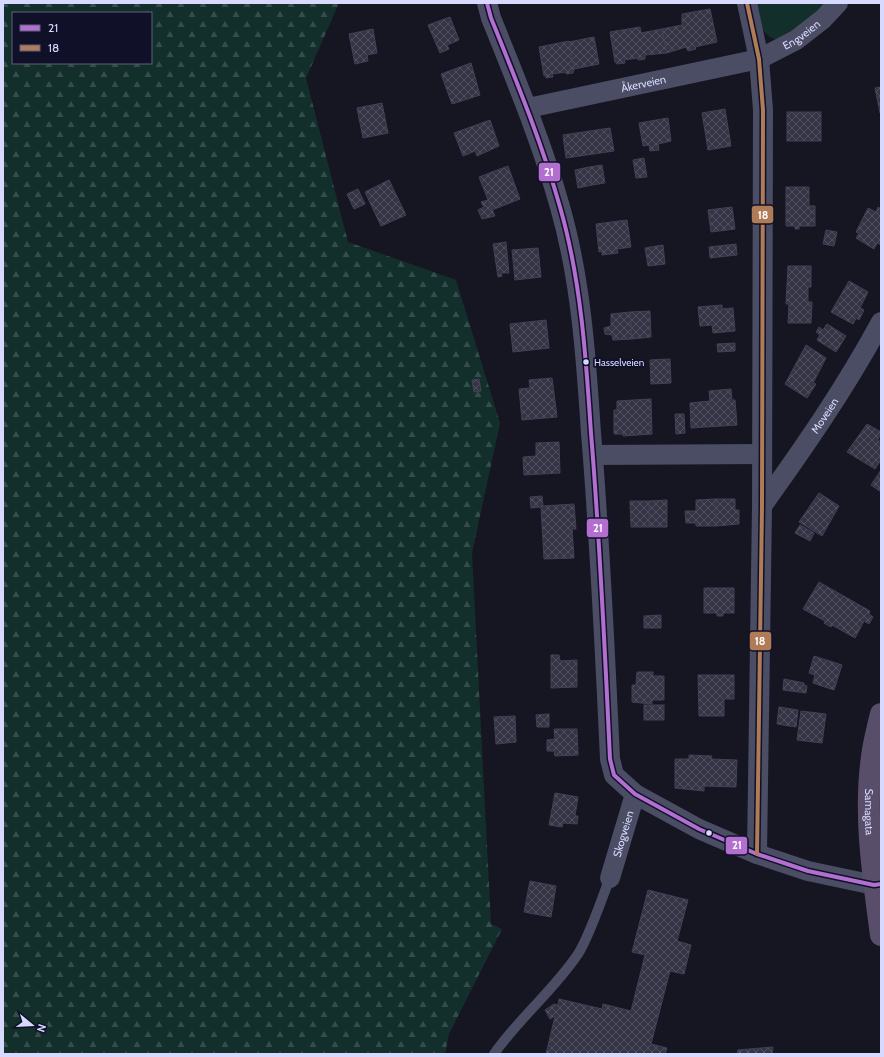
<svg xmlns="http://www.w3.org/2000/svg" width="884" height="1057" viewBox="0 0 884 1057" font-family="Cabin,sans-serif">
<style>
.green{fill:#132f2c}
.forest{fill:url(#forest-firs);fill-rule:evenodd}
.building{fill:url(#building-cross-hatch);stroke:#414157}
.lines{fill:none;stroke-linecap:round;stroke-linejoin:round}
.service{stroke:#4b4d64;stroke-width:10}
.minor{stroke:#4b4d64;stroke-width:20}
.trunk{stroke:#594e6a;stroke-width:22}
.bus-1-casing{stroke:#101029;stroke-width:7}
.bus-2-casing{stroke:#101029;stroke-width:7}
.bus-1{stroke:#b36fd0;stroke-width:4}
.bus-2{stroke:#b07c57;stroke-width:4}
.bus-dot{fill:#d8d9ff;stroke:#101029;stroke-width:1.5}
.labels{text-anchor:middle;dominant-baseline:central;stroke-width:3.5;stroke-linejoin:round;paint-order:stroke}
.bus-label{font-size:10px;fill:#d8d9ff;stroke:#101029;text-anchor:start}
.street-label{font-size:11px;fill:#d8d9ff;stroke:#101029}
.line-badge{stroke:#101029;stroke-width:1.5}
.badge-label{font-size:11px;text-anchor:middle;font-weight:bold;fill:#fff}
</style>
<defs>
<pattern id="forest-firs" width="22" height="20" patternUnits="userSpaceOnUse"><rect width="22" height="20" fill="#132f2c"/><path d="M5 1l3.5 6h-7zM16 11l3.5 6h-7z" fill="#354d4c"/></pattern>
<pattern id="building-cross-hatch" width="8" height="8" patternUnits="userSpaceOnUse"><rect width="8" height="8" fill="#343445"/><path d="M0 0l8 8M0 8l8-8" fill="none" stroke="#515161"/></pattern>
</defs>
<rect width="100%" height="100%" fill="#161623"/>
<path class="green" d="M756 3H827L804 23 777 40C759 34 760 20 756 3Z"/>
<path class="forest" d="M3 3H339L306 78 348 242 456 280 500 423 472 553 491 924 502 929 449 1034 445 1054H3ZM13 13H151V63H13Z"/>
<g class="building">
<path d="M710 9 717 42 695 47 696 49 688 51 686 47 667 53 662 29 682 25V14Z"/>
<path d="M450 17 459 40 447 45 449 49 440 53 428 25Z"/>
<path d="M640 27 641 33 662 29 667 53 645 55V59L638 60V58L624 60 625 63 617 64 615 62 610 32Z"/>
<path d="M373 29 377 53 367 55 368 61 355 64 349 34Z"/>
<path d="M594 37 599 64 574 69 569 42Z"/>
<path d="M569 41 574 69 573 73 566 74V72L552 74 553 77 546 78V75L544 76 539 47Z"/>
<path d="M471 63 480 95 452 104 441 74Z"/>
<path d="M881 87V113H880L875 88Z"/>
<path d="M382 103 388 133 363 138 357 108Z"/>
<path d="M725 109 731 146 708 150 702 113Z"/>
<rect x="787" y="112" width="34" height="29"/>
<path d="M668 118 671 141 658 144 659 150 650 151 649 145 643 146 639 123Z"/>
<path d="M490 120 499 146 477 156 475 151 463 156 454 133Z"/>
<path d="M610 128 614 151 566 158 563 135Z"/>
<path d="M644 158 647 177 636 178 633 160Z"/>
<path d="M602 165 605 183 592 185 589 167Z"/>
<path d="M508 166 520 199 492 210 479 177Z"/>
<path d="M589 167 592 185 578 188 575 170Z"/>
<path d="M389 180 406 215 381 226 365 192Z"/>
<path d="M786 187H809V206H815V226H799V229H795V226H786Z"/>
<path d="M358 189 365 204 354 209 347 194Z"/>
<path d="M488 200 495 216 482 219 478 210 484 207 481 202Z"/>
<path d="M732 207 735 229 711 232 708 210Z"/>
<path d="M878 207 881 209V245L877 243 874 249 856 238 859 233 856 232 868 208 876 212Z"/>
<path d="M627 220 631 247 617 249 618 253 602 255V251L599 252 596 224Z"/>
<path d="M826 230 837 232 834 246 823 244Z"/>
<path d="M506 242 509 273H501L502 276 498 277 493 244Z"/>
<path d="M736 244 737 255 710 258 709 247Z"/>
<path d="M663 245 665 264 648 266 645 248Z"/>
<path d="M538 248 541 277 515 280 512 250Z"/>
<path d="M788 266H811V287H808V302H812L811 323H788L789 304H786Z"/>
<path d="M849 281 868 292 860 308 864 310 859 320 856 318 853 324 831 312Z"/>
<path d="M722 305V309L733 308 735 331 713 333 712 325 700 326 698 307Z"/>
<path d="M650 311 651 337 632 339 630 312Z"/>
<path d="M630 312 632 339 613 340 612 335 605 334 604 328 611 326V314Z"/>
<path d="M546 320 549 348 513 352 510 324Z"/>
<path d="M827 324 846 336 836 352 817 340 820 335 816 332 819 327 823 330Z"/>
<path d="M735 343V351L718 352 717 344Z"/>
<path d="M806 345 826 358 813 383 816 384 807 398 785 384Z"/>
<path d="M670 359 671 383 651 384 650 360Z"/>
<path d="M552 378 557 417 522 420 519 389 530 388 529 380Z"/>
<path d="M479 379 481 391 474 392 472 380Z"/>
<path d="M731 389 732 400H735L737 425 691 428 690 403 710 401 709 391Z"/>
<path d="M651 399 652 434 623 436V434H614V410H617V401Z"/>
<path d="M675 414H684L685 433 676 434Z"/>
<path d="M867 424 881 432 878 440 881 442V460L875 469 847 452Z"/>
<path d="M559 442 560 473 524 475 523 457 536 456V443Z"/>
<path d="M881 470V492L871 485Z"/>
<path d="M819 493 839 506 822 536 799 522Z"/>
<path d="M542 496 543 506 574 504 576 529H572L574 558 544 559 541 507 531 508 530 497Z"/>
<path d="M715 499 716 526H696V523H686L685 511H696V500Z"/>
<path d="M715 499H735V510H739V524L716 526Z"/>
<path d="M667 500V527H649V501Z"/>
<path d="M630 501H649V527H631Z"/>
<path d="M800 525 814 533 810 541 795 533Z"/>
<path d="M819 582 870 611 869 614 873 617 869 624 864 621 855 638 832 625 831 627 824 623 825 621 803 609Z"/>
<path d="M704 588H734V613H723V616H717V613H704Z"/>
<path d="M661 615V628H644V616Z"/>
<path d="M551 655H559L560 661 577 660V687L551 688Z"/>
<path d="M814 656 842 665 834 690 813 683 815 675 809 673Z"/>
<path d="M637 672H653V676H664V700H652V704L632 702V685H636Z"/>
<path d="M698 675H734V699H724V716H699Z"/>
<path d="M784 679 804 683V685L807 686 806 693 783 690Z"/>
<rect x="644" y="705" width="20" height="15"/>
<path d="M779 707 798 710 796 727 777 724Z"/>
<path d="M801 711 826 714 822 743 797 740Z"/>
<path d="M549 714V727H537L536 715Z"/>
<path d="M515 716 516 742 496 744 494 717Z"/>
<path d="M554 729H577L578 755 555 756 554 751H547V740L555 739Z"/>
<path d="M689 755 712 756 711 759 737 760 736 787 704 786V791L675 788V759H689Z"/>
<path d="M555 793 578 797 575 816H578L577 824 563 823 562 827 549 825Z"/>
<path d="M530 881 556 886 551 917 524 912Z"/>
<path d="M648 890 688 900 677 941 691 945 684 974 670 971 651 1044 667 1048 665 1054H546L555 1016 550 1019 545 1010 554 1004 558 1005 559 999 602 1009 603 1004 631 1011 645 955 632 952Z"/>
<path d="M773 1047 772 1054H737L738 1050Z"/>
</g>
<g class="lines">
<path class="service" d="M494 1054C519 1018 554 990 578 954 590 935 601 900 610 878"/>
<g class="minor">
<path d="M487 3 491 18C516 80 542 143 560 207 581 280 586 357 591 433 600 541 605 650 610 759L614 775 635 794 699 829 757 854 808 871 874 885 881 884"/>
<path d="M747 3 759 59 763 110 762 506 757 854"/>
<path id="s1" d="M528 108 759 59 796 40 823 19 838 3"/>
<path d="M593 455 762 454"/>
<path id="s2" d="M762 506C805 446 846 387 881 322"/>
<path id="s3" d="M610 878 635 794"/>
</g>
<path class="trunk" id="s4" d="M881 714C878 726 875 738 873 750 863 811 873 874 881 935"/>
<defs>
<path id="bus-1" d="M487 3 491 18C516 80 542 143 560 207 581 280 586 357 591 433 600 541 605 650 610 759L614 775 635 794 699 829 757 854 808 871 874 885 881 884"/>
<path id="bus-2" d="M747 3 759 59 763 110 762 506 757 854"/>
</defs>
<use href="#bus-1" class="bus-1-casing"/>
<use href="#bus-2" class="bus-2-casing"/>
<use href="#bus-1" class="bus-1"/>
<use href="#bus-2" class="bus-2"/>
</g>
<g class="bus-dot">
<circle cx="586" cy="362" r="3.5"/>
<circle cx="709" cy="833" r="3.5"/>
</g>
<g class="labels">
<g class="bus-label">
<text x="594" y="362">Hasselveien</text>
</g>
<g class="street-label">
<text stroke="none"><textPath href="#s1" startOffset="285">Engveien</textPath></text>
<text stroke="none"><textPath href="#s1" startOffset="118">Åkerveien</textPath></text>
<text stroke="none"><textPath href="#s2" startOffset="110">Moveien</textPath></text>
<text stroke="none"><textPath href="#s4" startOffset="99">Samagata</textPath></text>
<text stroke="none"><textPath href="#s3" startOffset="46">Skogveien</textPath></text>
</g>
</g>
<g class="line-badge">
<rect x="538" y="162" width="23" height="20" rx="4" fill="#b36fd0"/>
<rect x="751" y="205" width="23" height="19" rx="4" fill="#b07c57"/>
<rect x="586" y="518" width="23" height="20" rx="4" fill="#b36fd0"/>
<rect x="749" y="631" width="23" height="20" rx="4" fill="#b07c57"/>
<rect x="725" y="836" width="23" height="19" rx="4" fill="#b36fd0"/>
</g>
<g class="badge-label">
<text x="549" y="176">21</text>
<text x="763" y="219">18</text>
<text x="598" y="532">21</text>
<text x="760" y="645">18</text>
<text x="737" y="849">21</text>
</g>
<rect width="884" height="1057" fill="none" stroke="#d8d9ff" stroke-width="8"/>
<rect x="12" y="12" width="140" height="52" fill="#101029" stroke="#60607f"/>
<rect x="20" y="25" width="20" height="6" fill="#b36fd0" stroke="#60607f"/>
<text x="48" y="32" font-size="12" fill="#d8d9ff">21</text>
<rect x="20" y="45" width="20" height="6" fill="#b07c57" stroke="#60607f"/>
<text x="48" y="52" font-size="12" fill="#d8d9ff">18</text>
<g transform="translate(32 1025) rotate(108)" stroke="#101029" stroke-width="3" paint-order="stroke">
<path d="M0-3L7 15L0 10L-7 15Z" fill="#d8d9ff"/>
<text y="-6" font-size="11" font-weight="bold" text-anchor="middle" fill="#d8d9ff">N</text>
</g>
</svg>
